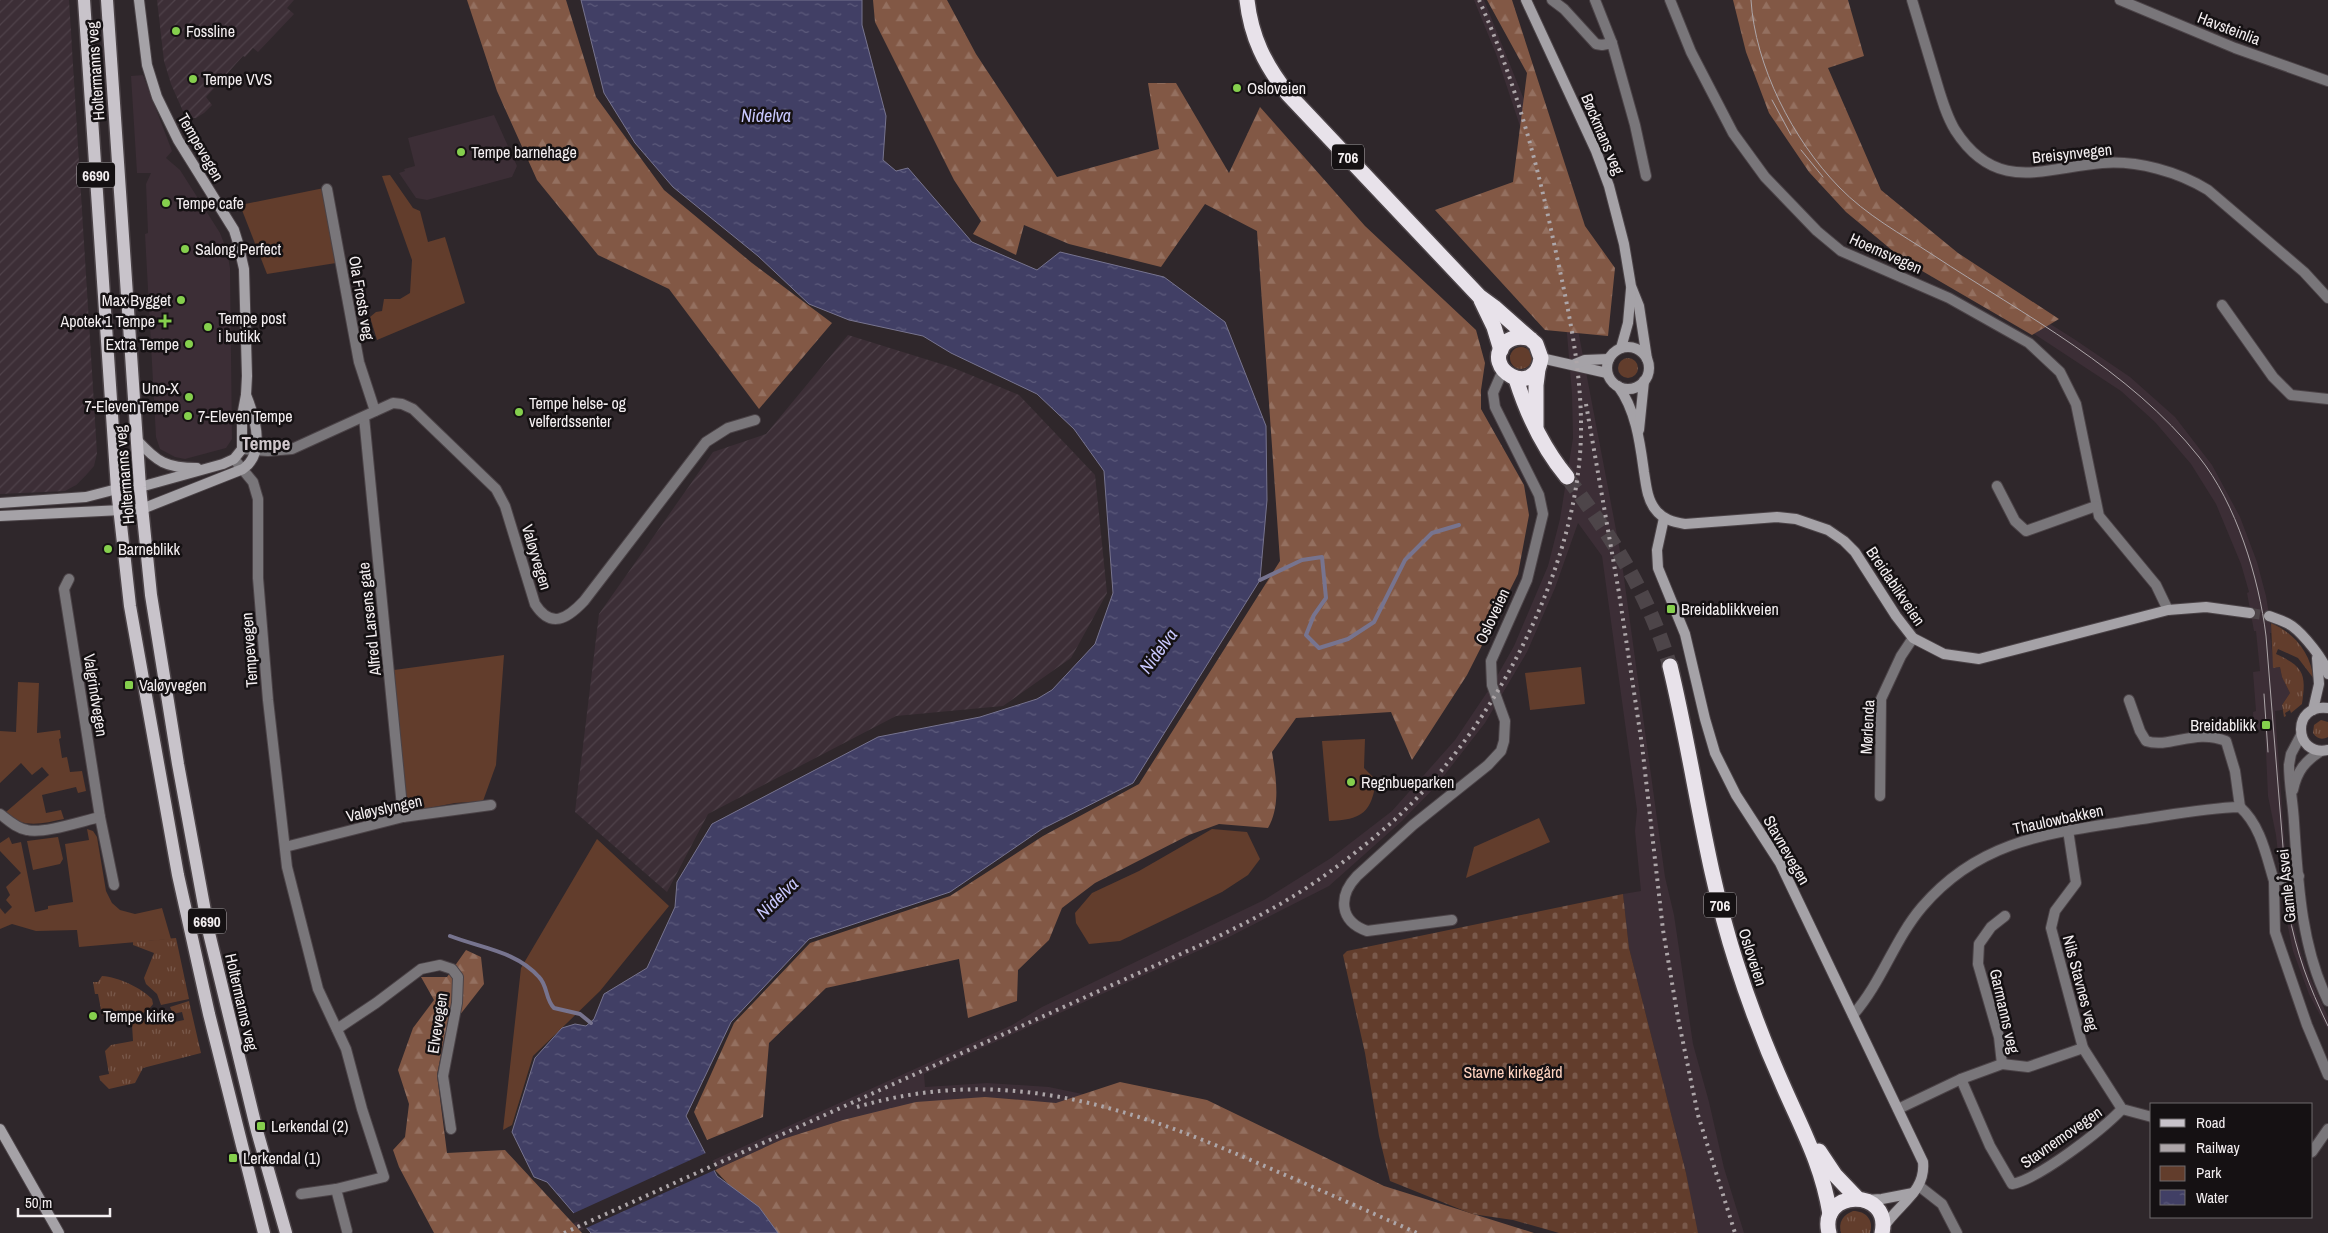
<svg xmlns="http://www.w3.org/2000/svg" width="2328" height="1233" viewBox="0 0 2328 1233" font-family="'Archivo Narrow',sans-serif">
<style>
.built{fill:#3c2e36}
.industrial{fill:url(#industrial-furrows)}
.grass{fill:url(#grass-tufts)}
.forest{fill:url(#forest-firs)}
.cemetery{fill:url(#cemetery-stones)}
.green{fill:#623d2c}
.water{fill:url(#water-ripples);stroke:#77748f}
.pier{fill:#2f272b}
.lines{fill:none;stroke-linecap:round;stroke-linejoin:round}
.stream{stroke:#77748f;stroke-width:4}
.secondary-tunnel{stroke:#4d4549;stroke-width:10;stroke-dasharray:10 5;stroke-linecap:butt}
.highway-tunnel{stroke:#4d4549;stroke-width:15;stroke-dasharray:15 8;stroke-linecap:butt}
.street-casing{stroke:#4b4347;stroke-width:12}
.secondary-casing{stroke:#4b4347;stroke-width:12}
.primary-casing{stroke:#4b4347;stroke-width:15}
.highway-casing{stroke:#4b4347;stroke-width:18}
.street{stroke:#79767a;stroke-width:10}
.secondary{stroke:#a5a2a7;stroke-width:10}
.primary{stroke:#c8c3ca;stroke-width:12}
.highway{stroke:#e8e2ea;stroke-width:15}
.tram{stroke:#ada6a9;stroke-width:1}
.rail{stroke:#ada6a9;stroke-width:4;stroke-dasharray:2.5 5;stroke-linecap:butt}
.poi-dot{fill:#85cf4d;stroke:#151113;stroke-width:2}
.labels{text-anchor:middle;dominant-baseline:central;stroke-width:5;stroke-linejoin:round;paint-order:stroke}
.shield{fill:#151113;stroke:#b1acae;stroke-width:1}
.shield-label{font-size:15px;font-weight:bold;fill:#f4eff1}
.street-label{font-size:16px;fill:#f4eff1;stroke:#151113}
.poi-label{font-size:16px;fill:#f4eff1;stroke:#151113;text-anchor:start}
.park-label{font-size:16px;fill:#ffd3c0;stroke:#151113}
.water-label{font-size:18px;font-style:italic;fill:#c9c8fe;stroke:#151113}
.quarter-label{font-size:19px;font-weight:bold;fill:#d1c7cc;stroke:#151113}
</style>
<defs>
<pattern id="industrial-furrows" width="10" height="10" patternUnits="userSpaceOnUse" patternTransform="scale(1.25)"><rect width="10" height="10" fill="#3c2e36"/><path d="M-1 1l2-2M0 10L10 0M9 11l2-2" fill="none" stroke="#4f424a"/></pattern>
<pattern id="grass-tufts" width="24" height="20" patternUnits="userSpaceOnUse" patternTransform="scale(1.25)"><rect width="24" height="20" fill="#623d2c"/><path d="M3 7l-1-3M5 7V3M7 7l1-3M15 17l-1-3M17 17v-4M19 17l1-3" fill="none" stroke="#79594b"/></pattern>
<pattern id="forest-firs" width="22" height="20" patternUnits="userSpaceOnUse" patternTransform="scale(1.25)"><rect width="22" height="20" fill="#825845"/><path d="M5 1l3.5 6h-7zM16 11l3.5 6h-7z" fill="#947060"/></pattern>
<pattern id="cemetery-stones" width="16" height="16" patternUnits="userSpaceOnUse" patternTransform="scale(1.25)"><rect width="16" height="16" fill="#623d2c"/><path d="M2 7V4a2 2 0 0 1 4 0v3zM10 15v-3a2 2 0 0 1 4 0v3z" fill="#79594b"/></pattern>
<pattern id="water-ripples" width="26" height="14" patternUnits="userSpaceOnUse" patternTransform="scale(1.25)"><rect width="26" height="14" fill="#413f65"/><path d="M2 4q2-2 4 0t4 0M15 11q2-2 4 0t4 0" fill="none" stroke="#5d5b7c"/></pattern>
</defs>
<rect width="100%" height="100%" fill="#2f272b"/>
<g class="built">
<path d="M1474 0H1484L1529 112 1564 256 1621 556 1665 877 1674 915 1693 1044 1709 1102 1724 1168 1744 1233H1698L1695 1226 1686 1173 1629 948 1623 894 1641 891 1635 831 1637 810 1602 556 1578 523 1555 588 1527 652 1485 723 1436 786 1402 821 1329 886 1229 937 924 1074 925 1087 987 1083 1049 1087 1111 1100 843 1120 783 1139 576 1233H552L1012 1025 1042 1007 1264 900 1331 858 1392 811 1455 740 1492 685 1514 646 1548 566 1560 519 1573 438 1572 394 1567 334 1536 183 1523 135 1496 54Z"/>
<path d="M143 75 172 151 166 158 180 170 220 233 227 251 230 268 232 439 226 448 185 459 175 457 160 449 156 437 145 234 148 233 146 184 151 173H137L131 76Z"/>
<path d="M494 115 517 166 512 177 427 200 416 198 399 173 405 171 404 169 415 166 408 138Z"/>
<path d="M1794 116 2003 294 2074 339 2130 377 2175 417 2212 465 2240 517 2257 562 2266 596 2272 633H2270L2274 668 2280 667 2282 677 2290 693 2282 705V710L2275 711 2288 889 2294 926 2301 953 2310 978 2328 1017V1030L2309 994 2293 951 2284 908 2276 835 2268 796 2265 729 2257 730V727H2254L2253 712 2256 711 2253 672 2260 671 2256 631H2254L2247 593 2249 592 2241 564 2216 504 2191 464 2155 422 2121 391 1908 251Z"/>
</g>
<g class="industrial">
<path d="M0 0H69L97 453 94 466 86 475 76 485 65 491 0 494Z"/>
<path d="M157 0H294L287 8 294 14 258 52 253 48 245 57 243 56 206 97 212 105 204 113 196 118H186L171 84 164 61Z"/>
<path d="M848 335 951 367 1019 395 1095 475 1107 593 1071 658 1003 706 896 716 708 814 667 892 575 812 599 614 713 452 766 434Z"/>
</g>
<g class="grass">
<circle cx="1521" cy="358" r="11"/>
<circle cx="1628" cy="368" r="10"/>
<path d="M2271 623C2296 634 2310 653 2314 679L2298 658 2278 649 2276 654C2305 667 2306 675 2302 704L2291 713 2290 710 2285 713 2286 716 2284 717 2282 705 2290 693 2282 677 2280 667 2273 668Z"/>
<path d="M2321 720 2328 722V737C2322 740 2317 739 2313 733L2314 725Z"/>
<path d="M176 938 189 999 161 1005 157 994 146 984 144 978 154 953 133 945V942Z"/>
<path d="M102 976C118 977 142 988 152 999L153 1004C148 1012 138 1017 129 1016L127 1012 107 1016 102 1015 98 994H95L93 982H98Z"/>
<path d="M189 1001 201 1053 143 1068 135 1083 109 1089 100 1080 99 1076 109 1074 105 1051 111 1045 133 1041 132 1024 165 1009 170 1023 184 1020 182 1012 173 1014 170 1007Z"/>
<path d="M1853 1211C1866 1211 1874 1220 1870 1233H1841C1838 1222 1843 1215 1853 1211Z"/>
</g>
<g class="forest">
<path d="M467 0H566L596 97 664 190 752 263 832 323 759 409 669 289 598 255 537 180 497 91Z"/>
<path d="M873 0H947L976 54 1057 177 1159 149 1148 83H1176L1229 173 1260 107 1365 226 1476 330 1485 363 1481 390V409L1524 485 1529 515 1518 574 1467 675 1412 760 1391 712 1296 718 1272 752C1276 777 1281 805 1268 828L1219 824 1189 835 1095 883 1062 908 1049 940 1018 970 1017 1001 968 1018 959 959 826 988 769 1043 763 1117 707 1140 694 1112 734 1023 810 943 950 896 1043 836 1139 784 1280 561 1257 231 1205 204 1161 267 1069 244 1024 225 1016 255 973 234 981 221 954 180 875 22Z"/>
<path d="M1487 0H1512L1585 226 1615 268 1608 336 1545 330 1435 210 1513 182 1527 73Z"/>
<path d="M1733 0H1848L1864 56 1828 68 1881 190 1958 253 2059 319 2032 335 1905 261 1846 212 1809 172 1769 113 1746 52Z"/>
<path d="M466 950 481 957 484 984 445 1034 437 1075 447 1153 505 1150 582 1233H434L399 1167 393 1150 405 1137 409 1104 398 1070 413 1028 434 1000 421 977H447Z"/>
<path d="M1120 1082 1207 1100 1384 1186 1534 1233H774L715 1170 783 1139 843 1120 916 1102 985 1097 1056 1103Z"/>
</g>
<path class="cemetery" d="M1623 894 1629 948 1686 1173 1698 1233H1559L1513 1220 1472 1214 1390 1181 1379 1136 1365 1053 1343 955 1347 951Z"/>
<g class="green">
<path d="M390 175 413 208 420 211 428 242 445 237 465 303 377 340 370 317 376 312 382 311 384 299H400L410 293 412 260 382 176Z"/>
<path d="M324 188 336 263 267 274 240 205Z"/>
<path d="M504 655 496 765 483 801 455 803 418 810 407 807 394 670Z"/>
<path d="M1581 667 1585 704 1530 710 1525 673Z"/>
<path d="M18 682 39 683 37 733 60 730 61 738 59 739 62 758 67 757 70 772 82 771 86 791 78 793 76 787 42 795 46 813 61 810 64 819C43 823 23 830 6 812L49 775 42 767 32 775 21 763 0 783V731L16 732Z"/>
<path d="M1365 739 1364 768 1376 780C1372 812 1362 820 1329 821L1322 741Z"/>
<path d="M1539 818 1550 842 1466 878 1474 847Z"/>
<path d="M87 829 93 831 97 837 106 891 112 903 120 910 135 914 162 908 171 939 79 947 77 930 36 931 12 924 0 929V908L5 914 12 907 6 900 10 895 6 887 21 873 0 851V843L9 837 12 844 21 842 35 912 48 909V906L73 902 65 844 89 840Z"/>
<path d="M1212 829 1247 832 1260 859 1248 875 1222 892 1120 941 1089 944 1076 923 1075 913 1092 893 1139 871Z"/>
<path d="M58 837 63 859 60 864 33 870 27 841Z"/>
<path d="M597 839 669 906 600 991 533 1056 512 1125 503 1130 521 968Z"/>
</g>
<path class="water" d="M581 0H862V25L886 116 883 160 896 171 908 168 972 242 1037 270 1060 252 1164 277 1225 322 1266 426 1267 500 1260 580 1133 783 1042 829 950 892 809 939 731 1022 686 1116 717 1176 759 1207 778 1233H591L547 1182 534 1177 512 1132 535 1058 562 1028 575 1024 586 1026 594 1019 604 994 647 968 675 907 677 882 712 824 878 737 980 717 1037 699 1052 690 1095 644 1113 593 1104 471 1074 429 1037 394 951 353 923 336 849 320 809 304 758 256 673 187 635 143 604 93Z"/>
<path class="pier" d="M708 1152 717 1169 584 1229 572 1214Z"/>
<g class="lines">
<g class="stream">
<path d="M1260 580 1302 560 1322 557 1326 598 1314 615 1306 635 1319 648 1348 639 1374 622 1405 560 1432 533 1459 525"/>
<path d="M450 936C481 948 516 951 539 977 548 986 545 999 554 1008L580 1014 591 1023"/>
</g>
<path class="secondary-tunnel" d="M2250 613 2269 616"/>
<path class="highway-tunnel" d="M1567 477C1613 539 1647 591 1670 666"/>
<defs>
<g id="street">
<path d="M1552 0 1564 9 1596 44 1602 45 1612 43 1635 125 1646 176"/>
<path d="M1595 0 1612 43"/>
<path d="M1670 0 1691 52 1733 133 1765 177 1817 231 1841 251 1949 298 2029 343 2060 372 2076 404 2099 516 2156 585 2168 610"/>
<path d="M1912 0C1920 27 1928 54 1936 80 1941 97 1946 115 1955 130 1996 194 2043 168 2102 163 2137 160 2179 172 2208 190L2304 272 2328 298"/>
<path d="M2120 0 2235 48 2328 81"/>
<path d="M327 189 359 362 375 411"/>
<path d="M2222 305 2273 377 2291 395 2328 399"/>
<path d="M364 417 403 817"/>
<path d="M242 449 268 451 292 449 393 403 402 404 413 409 496 489 505 506 535 604C551 629 567 619 584 601L706 442 728 428 755 420"/>
<path d="M234 459 253 482 258 499V578L268 700 287 867 318 989 346 1049 362 1109 384 1177 336 1189 347 1231"/>
<path d="M1997 486 2015 521 2026 531 2096 506"/>
<path d="M2129 700 2140 731 2146 741C2170 749 2195 728 2226 741L2235 771 2240 807"/>
<path d="M2301 735 2291 754 2289 765C2289 784 2293 803 2294 822 2298 882 2301 946 2328 1001"/>
<path d="M2293 790C2297 771 2305 761 2321 751"/>
<path d="M1880 796 1881 699 1901 656 1913 638"/>
<path d="M0 814C8 820 16 828 27 830 44 834 82 821 100 817L64 589 69 579"/>
<path d="M100 817 114 885"/>
<path d="M2068 830 2076 883 2055 911 2051 928 2083 1048 2122 1109 2152 1117"/>
<path d="M285 847 403 817 491 805"/>
<path d="M2274 881 2275 932 2307 1025 2328 1075"/>
<path d="M1452 920 1367 931C1339 921 1338 896 1357 876L1413 825 1488 765 1501 751 1504 741 1505 721 1492 685 1491 661 1527 580 1543 514 1539 495 1495 407 1493 393 1503 370"/>
<path d="M1853 1015C1882 982 1894 940 1922 907 1981 838 2052 833 2135 820 2170 815 2205 808 2240 807 2261 826 2266 855 2274 881L2299 876"/>
<path d="M337 1029 376 1003 421 969 440 965 452 969 458 977 457 1003 443 1076 451 1129"/>
<path d="M2002 1064 1999 1037 1978 964 1979 944 1991 927 2005 916"/>
<path d="M1961 1079 1990 1146 2012 1184C2039 1179 2102 1130 2122 1109"/>
<path d="M1898 1109 1961 1079 2002 1064 2028 1067 2083 1048"/>
<path d="M2312 1152 2328 1129"/>
<path d="M1919 1186 1942 1204 1957 1233"/>
<path d="M301 1194 336 1189"/>
</g>
<g id="secondary">
<path d="M1526 0 1596 151 1609 186 1624 244 1631 286 1639 306 1647 359"/>
<circle cx="1628" cy="368" r="21"/>
<path d="M1621 348 1628 323 1631 289"/>
<path d="M1541 358 1607 373"/>
<path d="M1575 364 1585 360 1609 359"/>
<path d="M1618 386C1636 410 1640 443 1644 472 1646 484 1647 499 1655 509 1662 519 1673 522 1685 524L1777 517 1796 519 1828 530 1844 541 1855 552 1896 616 1913 638 1944 654 1979 659 2168 610 2206 607 2250 613"/>
<path d="M1639 430 1644 381"/>
<path d="M137 440C157 462 166 468 197 468"/>
<path d="M0 503 86 497 117 489 140 487 223 464 234 459 242 449V416L246 395 247 376 244 269 238 243 234 230 178 140 157 97 147 65 139 0"/>
<path d="M0 516 142 509 243 469C266 453 255 417 246 395"/>
<path d="M1664 518 1657 550 1658 568 1685 634 1705 719 1715 753 1736 795 1780 863 1923 1162C1926 1192 1898 1204 1883 1228"/>
<path d="M2269 616C2277 619 2285 621 2292 626 2303 634 2325 660 2328 674"/>
<path d="M2328 708C2291 703 2293 757 2328 750"/>
<path d="M2313 710 2319 684 2317 658"/>
<path d="M0 1129 59 1233"/>
<path d="M1865 1200 1882 1199 1913 1193"/>
</g>
<g id="primary">
<path d="M84 0 117 489 130 606 178 875 209 1014 264 1233"/>
<path d="M107 0 140 487 151 595 178 764 209 933 257 1131 286 1233"/>
</g>
<g id="highway">
<path d="M1247 0C1251 37 1265 65 1288 94L1479 296 1494 307 1536 344 1541 358C1535 400 1480 369 1505 343 1513 336 1522 336 1531 339"/>
<path d="M1481 300 1494 327 1501 350"/>
<path d="M1516 379C1527 414 1543 448 1567 477"/>
<path d="M1536 426V385L1538 369"/>
<path d="M1670 666C1694 765 1705 866 1736 962 1750 1006 1766 1048 1785 1090 1804 1133 1822 1166 1830 1214"/>
<path d="M1819 1151 1835 1175 1857 1198"/>
<path d="M1829 1233C1818 1189 1892 1187 1882 1233"/>
</g>
</defs>
<use href="#street" class="street-casing"/>
<use href="#secondary" class="secondary-casing"/>
<use href="#primary" class="primary-casing"/>
<use href="#highway" class="highway-casing"/>
<use href="#street" class="street"/>
<use href="#secondary" class="secondary"/>
<use href="#primary" class="primary"/>
<use href="#highway" class="highway"/>
<g class="tram">
<path d="M1751 0C1755 66 1793 140 1839 187 1866 215 1901 234 1933 255 2024 315 2130 370 2199 457 2236 503 2259 578 2266 636L2288 909C2297 955 2308 984 2328 1026"/>
<path d="M1772 100 1791 135"/>
<path d="M1801 150 1823 177"/>
<path d="M2264 694 2268 752"/>
</g>
<g class="rail">
<path d="M1586 404 1619 593 1642 745 1663 930 1678 1018 1698 1115 1735 1233"/>
<path d="M857 1107C1006 1063 1133 1108 1269 1168 1318 1189 1368 1211 1417 1233"/>
<path d="M564 1233 1205 943C1229 931 1252 920 1275 907 1314 885 1350 858 1384 829 1488 741 1579 570 1581 433 1582 366 1566 299 1552 234 1535 154 1513 76 1479 0"/>
</g>
</g>
<g class="poi-dot">
<circle cx="176" cy="31" r="5"/>
<circle cx="193" cy="79" r="5"/>
<circle cx="1237" cy="88" r="5"/>
<circle cx="461" cy="152" r="5"/>
<circle cx="166" cy="203" r="5"/>
<circle cx="185" cy="249" r="5"/>
<circle cx="181" cy="300" r="5"/>
<path d="M162.5 313.5h5v5h5v5h-5v5h-5v-5h-5v-5h5z"/>
<circle cx="208" cy="327" r="5"/>
<circle cx="189" cy="344" r="5"/>
<circle cx="189" cy="397" r="5"/>
<circle cx="519" cy="412" r="5"/>
<circle cx="188" cy="416" r="5"/>
<circle cx="108" cy="549" r="5"/>
<rect x="1666" y="604" width="10" height="10" rx="2.5"/>
<rect x="124" y="680" width="10" height="10" rx="2.5"/>
<rect x="2261" y="720" width="10" height="10" rx="2.5"/>
<circle cx="1351" cy="782" r="5"/>
<circle cx="93" cy="1016" r="5"/>
<rect x="256" y="1121" width="10" height="10" rx="2.5"/>
<rect x="228" y="1153" width="10" height="10" rx="2.5"/>
</g>
<g class="labels">
<g class="shield">
<rect x="1332" y="144.5" width="32" height="25" rx="4"/>
<rect x="77" y="162.5" width="38" height="25" rx="4"/>
<rect x="1704" y="892.5" width="32" height="25" rx="4"/>
<rect x="188" y="908.5" width="38" height="25" rx="4"/>
</g>
<g class="shield-label">
<text x="1348" y="157">706</text>
<text x="96" y="175">6690</text>
<text x="1720" y="905">706</text>
<text x="207" y="921">6690</text>
</g>
<g class="street-label">
<text transform="translate(2229 28) rotate(21)">Havsteinlia</text>
<text transform="translate(95 71) rotate(-94)">Holtermanns veg</text>
<text transform="translate(1603 134) rotate(67)">Bøckmans veg</text>
<text transform="translate(201 147) rotate(60)">Tempevegen</text>
<text transform="translate(2072 153) rotate(-6)">Breisynvegen</text>
<text transform="translate(1886 253) rotate(24)">Hoemsvegen</text>
<text transform="translate(362 298) rotate(80)">Ola Frosts veg</text>
<text transform="translate(124 475) rotate(-95)">Holtermanns veg</text>
<text transform="translate(537 557) rotate(73)">Valøyvegen</text>
<text transform="translate(1896 586) rotate(56)">Breidablikveien</text>
<text transform="translate(1492 616) rotate(-65)">Osloveien</text>
<text transform="translate(369 619) rotate(-96)">Alfred Larsens gate</text>
<text transform="translate(249 650) rotate(-94)">Tempevegen</text>
<text transform="translate(96 695) rotate(81)">Valgrindvegen</text>
<text transform="translate(1867 727) rotate(-87)">Mørlenda</text>
<text transform="translate(384 808) rotate(-12)">Valøyslyngen</text>
<text transform="translate(2058 819) rotate(-12)">Thaulowbakken</text>
<text transform="translate(1787 850) rotate(60)">Stavnevegen</text>
<text transform="translate(2286 886) rotate(-96)">Gamle Åsvei</text>
<text transform="translate(1753 957) rotate(72)">Osloveien</text>
<text transform="translate(2081 983) rotate(75)">Nils Stavnes veg</text>
<text transform="translate(242 1002) rotate(77)">Holtermanns veg</text>
<text transform="translate(2005 1011) rotate(77)">Garmanns veg</text>
<text transform="translate(437 1023) rotate(-81)">Elvevegen</text>
<text transform="translate(2061 1137) rotate(-35)">Stavnemovegen</text>
</g>
<g class="poi-label">
<text x="186" y="31">Fossline</text>
<text x="203" y="79">Tempe VVS</text>
<text x="1247" y="88">Osloveien</text>
<text x="471" y="152">Tempe barnehage</text>
<text x="176" y="203">Tempe cafe</text>
<text x="195" y="249">Salong Perfect</text>
<text x="171" y="300" text-anchor="end">Max Bygget</text>
<text x="218" y="318">Tempe post<tspan x="218" dy="18">i butikk</tspan></text>
<text x="155" y="321" text-anchor="end">Apotek 1 Tempe</text>
<text x="179" y="344" text-anchor="end">Extra Tempe</text>
<text x="179" y="388" text-anchor="end">Uno-X<tspan x="179" dy="18">7-Eleven Tempe</tspan></text>
<text x="529" y="403">Tempe helse- og<tspan x="529" dy="18">velferdssenter</tspan></text>
<text x="198" y="416">7-Eleven Tempe</text>
<text x="118" y="549">Barneblikk</text>
<text x="1681" y="609">Breidablikkveien</text>
<text x="139" y="685">Valøyvegen</text>
<text x="2256" y="725" text-anchor="end">Breidablikk</text>
<text x="1361" y="782">Regnbueparken</text>
<text x="103" y="1016">Tempe kirke</text>
<text x="271" y="1126">Lerkendal (2)</text>
<text x="243" y="1158">Lerkendal (1)</text>
</g>
<g class="park-label">
<text x="1513" y="1072">Stavne kirkegård</text>
</g>
<g class="water-label">
<text x="766" y="115">Nidelva</text>
<text transform="translate(1158 651) rotate(-54)">Nidelva</text>
<text transform="translate(777 898) rotate(-44)">Nidelva</text>
</g>
<g class="quarter-label">
<text x="266" y="443">Tempe</text>
</g>
</g>
<rect x="2150" y="1103" width="162" height="115" fill="#151113" stroke="#6e6a6c"/>
<rect x="2160" y="1119" width="25" height="8" fill="#c8c3ca" stroke="#6e6a6c"/>
<text x="2196" y="1128" font-size="15" fill="#f4eff1">Road</text>
<rect x="2160" y="1144" width="25" height="8" fill="#ada6a9" stroke="#6e6a6c"/>
<text x="2196" y="1153" font-size="15" fill="#f4eff1">Railway</text>
<rect x="2160" y="1166" width="25" height="15" fill="#623d2c" stroke="#6e6a6c"/>
<text x="2196" y="1178" font-size="15" fill="#f4eff1">Park</text>
<rect x="2160" y="1190" width="25" height="15" fill="url(#water-ripples)" stroke="#6e6a6c"/>
<text x="2196" y="1203" font-size="15" fill="#f4eff1">Water</text>
<path d="M18 1208v8h92v-8" fill="none" stroke="#f4eff1" stroke-width="2.5"/>
<text x="25" y="1208" font-size="15" fill="#f4eff1" stroke="#151113" stroke-width="4" paint-order="stroke">50 m</text>
</svg>
